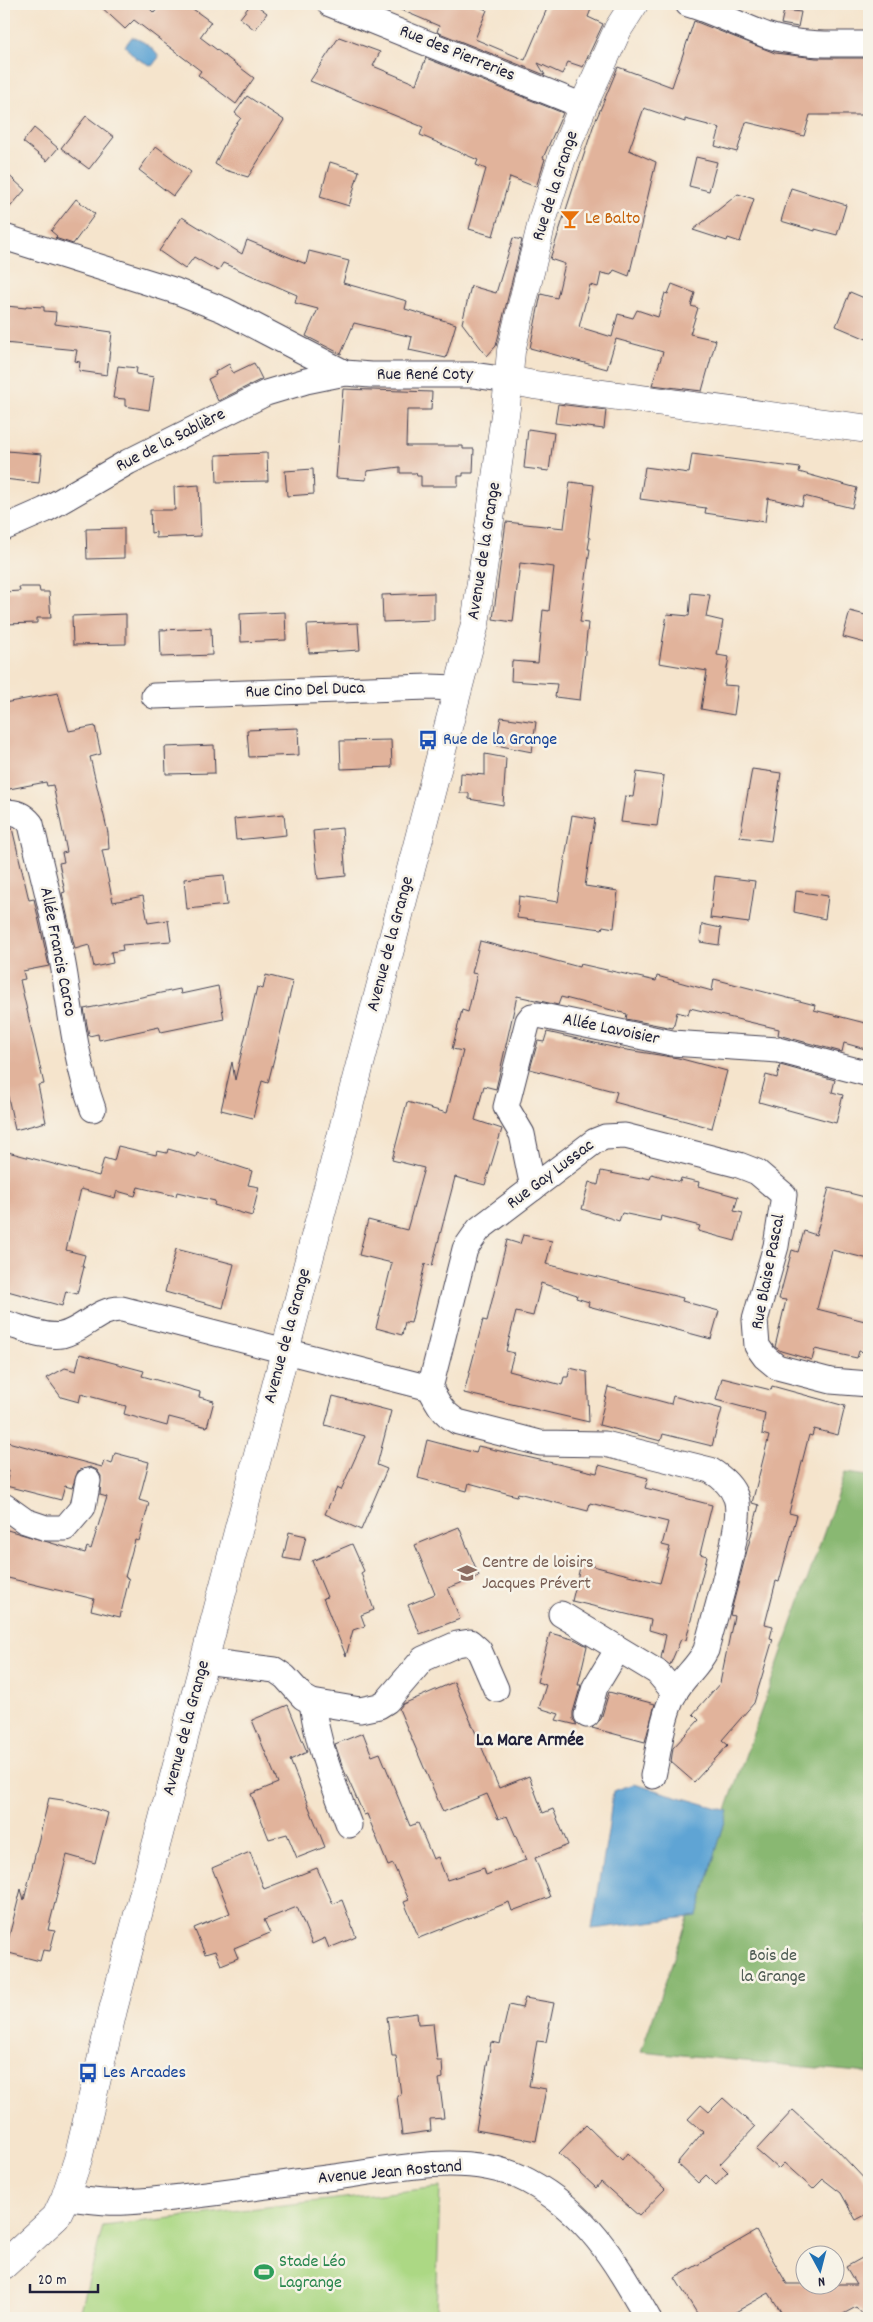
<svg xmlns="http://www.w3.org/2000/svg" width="873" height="2322" viewBox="0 0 873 2322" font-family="Dekko,sans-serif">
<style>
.green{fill:#acd884;stroke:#677d60}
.forest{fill:#89b872;stroke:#566d56}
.water{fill:#5ea4d4;stroke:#406388}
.building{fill:#e1b39b}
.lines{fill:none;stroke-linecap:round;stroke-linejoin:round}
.minor-casing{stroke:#423f51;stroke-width:27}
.tertiary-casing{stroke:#423f51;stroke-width:29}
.minor{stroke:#fff;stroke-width:25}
.tertiary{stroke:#fff;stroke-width:28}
.labels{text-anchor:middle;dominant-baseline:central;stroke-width:5;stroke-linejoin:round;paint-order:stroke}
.street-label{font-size:18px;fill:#22223b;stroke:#f7f3e8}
.food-label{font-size:18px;fill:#c56008;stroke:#f7f3e8;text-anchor:start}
.transit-label{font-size:18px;fill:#164399;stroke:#f7f3e8;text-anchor:start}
.education-label{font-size:18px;fill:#785e54;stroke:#f7f3e8;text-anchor:start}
.park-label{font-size:18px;fill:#4b5951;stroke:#f7f3e8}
.leisure-label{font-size:18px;fill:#27864d;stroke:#f7f3e8;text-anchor:start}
.neighbourhood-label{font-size:19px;font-weight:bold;fill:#22223b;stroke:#f7f3e8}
</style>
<rect width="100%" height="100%" fill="#f7f3e8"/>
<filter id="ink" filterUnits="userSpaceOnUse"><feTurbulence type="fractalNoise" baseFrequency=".02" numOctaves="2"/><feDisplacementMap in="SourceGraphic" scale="10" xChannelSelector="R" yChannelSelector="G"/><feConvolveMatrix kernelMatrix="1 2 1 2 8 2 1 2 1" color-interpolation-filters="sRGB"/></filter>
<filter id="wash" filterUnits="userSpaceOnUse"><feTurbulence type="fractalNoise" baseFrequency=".0096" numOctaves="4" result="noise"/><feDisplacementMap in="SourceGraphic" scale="20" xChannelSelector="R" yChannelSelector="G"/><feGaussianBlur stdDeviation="1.12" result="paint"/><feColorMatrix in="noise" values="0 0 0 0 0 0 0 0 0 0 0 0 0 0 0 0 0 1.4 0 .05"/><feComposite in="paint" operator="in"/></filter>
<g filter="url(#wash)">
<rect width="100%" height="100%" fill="#f5e4cc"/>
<path class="green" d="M440 2187 436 2318H79L103 2226Z"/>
<path class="forest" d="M845 1473 869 1476V2073L641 2051Z"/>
<g class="water">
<path d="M132 37C144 41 152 47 159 57L152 66 136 58 125 46Z"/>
<path d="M634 1784 728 1811 697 1916 592 1929 608 1832 613 1791Z"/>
</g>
<g id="blocks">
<g class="building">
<path d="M98 4H149L147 6 154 13 161 4H186L211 22 200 37 254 78 236 104 198 75 201 71 134 20 125 29Z"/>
<path d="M251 4H255L267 13 255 30 240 18Z"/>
<path d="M387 4H473L487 10 475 39 525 60 549 4H593L588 17 603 24 583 67 568 62 562 74 538 63 545 75 437 32 439 26Z"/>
<path d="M784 10 801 12 798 27 781 24Z"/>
<path d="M694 21 775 53 816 58H869V115H810L804 136 746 122 737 152 715 146 720 128 685 119V122L644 108 629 150 656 162 629 276 614 270 611 275 601 273 598 287 590 285 579 327 612 337 618 314 633 318 637 310 658 317 665 293 668 294 672 284 695 293 691 306 698 308 690 334 716 340 702 391 652 385 663 352 616 339 607 369 530 348 541 294 557 298 565 264 550 259 593 127 618 67 672 87Z"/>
<path d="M339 37 380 52 373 66 416 84 426 58 563 113 543 158 545 159 536 187 510 177 493 236 469 229 486 169 476 165 478 160 420 135 423 127 310 81Z"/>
<path d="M247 96 284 120 248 177 225 170 215 164 231 131 241 118 235 113Z"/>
<path d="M86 116 114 137 89 169 61 148Z"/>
<path d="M34 128 58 148 47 161 23 142Z"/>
<path d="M156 146 191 172 173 196 139 170Z"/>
<path d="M696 157 717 162 709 191 689 186Z"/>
<path d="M330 162 359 171 349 206 320 197Z"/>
<path d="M4 171 25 190 4 214Z"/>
<path d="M791 188 846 205 837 235 815 229V231L781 221Z"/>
<path d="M738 194 754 199 740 242 728 238 727 241 693 230Z"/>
<path d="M76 199 95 214 73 244 55 238 57 236 51 231Z"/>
<path d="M182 217 242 254 247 240 306 264 309 251 349 261 343 283 407 301 405 309 456 324 446 358 409 350 412 337 354 323 341 354 306 336 318 309 295 303 297 295 223 263 218 271 194 257 185 269 159 251Z"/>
<path d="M513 238 522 240 496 346 487 356 462 323 471 286 496 293Z"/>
<path d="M850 292 869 300V340L836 326Z"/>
<path d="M6 306 26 308V306L44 307V311L56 312 55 324 112 332 107 375 79 371 80 362 75 361 77 350 4 343Z"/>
<path d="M254 363 262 379 218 401 208 379 216 375 215 372 229 364 233 373Z"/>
<path d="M118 366 137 368 136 374 154 377 149 410 125 406V399L113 398Z"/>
<path d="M343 389 432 392 431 410H407L406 446H463V449H474L473 473H463V476H458V486H421V476H417L416 473H400V467L367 471 366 480 336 478Z"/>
<path d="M558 404 606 410 604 429 555 423Z"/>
<path d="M528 429 554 433 549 471 524 468Z"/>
<path d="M7 451 42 454 39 483 4 479V454H6Z"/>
<path d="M267 453 268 481 217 482 216 455Z"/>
<path d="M692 454 800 468 799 472 857 488 852 508 804 496 802 506 768 498 765 522 705 513 706 508 640 499 645 467 689 473Z"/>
<path d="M313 469 314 494 287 496 285 471Z"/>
<path d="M570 482 594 485 588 537 590 538 588 549H590L580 622 588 623 580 700 555 697 557 684 511 681 512 661 538 663 543 610 549 611 554 567 520 563 513 622 493 619 506 522 564 528Z"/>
<path d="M199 485 201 536 156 538V532L151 533 150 510H175L174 487Z"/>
<path d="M124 528V558L87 559 86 529Z"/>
<path d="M19 587H39L40 592H49L51 618H37V623L4 624V592L20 591Z"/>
<path d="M434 593V620L383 622 382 595Z"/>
<path d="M691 593 710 595 706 617 723 621 717 655 729 657 724 685 738 686 734 715 701 709 707 671 659 663 667 614 689 616Z"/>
<path d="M850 611 869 616V644L843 637Z"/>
<path d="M285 612 286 640 241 642 240 614Z"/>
<path d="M126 614V644L73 645 72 616Z"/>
<path d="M358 623 360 650 309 653 307 625Z"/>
<path d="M211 628 212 655 161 657 160 630Z"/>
<path d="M58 693 69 731 95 726 101 754 90 757 108 833 109 849 102 850 113 902 143 896 148 923 168 920 171 941 122 945 123 950 111 952 113 963 94 967 89 945 75 949 62 893 65 892 59 863 64 862 62 853 67 852 53 785 47 786 46 782 4 790V703Z"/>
<path d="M501 717 536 722 532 752 496 745Z"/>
<path d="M298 728 299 755 249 757 247 730Z"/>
<path d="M391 740 392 767 341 769 340 741Z"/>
<path d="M214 745 215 773 166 774 165 747Z"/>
<path d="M485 754 506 758 503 805 469 799V793H460L461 773 485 775Z"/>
<path d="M752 769 781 773 771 841 740 837Z"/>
<path d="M637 772 664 776 657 826 621 822 625 796 633 797Z"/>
<path d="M284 814 286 835 236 840 234 819Z"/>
<path d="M572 815 595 819 585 886 618 891 614 928 603 926 602 929 517 918 519 896 558 902Z"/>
<path d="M4 828H12L29 900 34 899 49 966 23 971 25 979 20 980 44 1084 38 1085 46 1122 15 1130 4 1078Z"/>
<path d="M342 828 346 876 318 879 313 831Z"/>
<path d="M224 875 227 905 187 909 184 879Z"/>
<path d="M715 876 755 881 749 923 710 918Z"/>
<path d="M796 891 828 896 825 919 794 912Z"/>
<path d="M702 924 721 928 719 945 700 942Z"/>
<path d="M480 941 579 967 580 964 656 981 657 976 712 991 714 979 815 1005 814 1010 869 1024V1050L844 1043 842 1052 778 1035 779 1029 690 1008 688 1015 677 1012 673 1028 626 1019 627 1014 561 997 558 1005 517 996 496 1089 484 1086 475 1120 502 1129 485 1185 455 1177 432 1266 425 1264 411 1323 405 1322 402 1335 376 1328 392 1263 359 1255 368 1220 407 1230 424 1168 392 1160 407 1102 447 1113 463 1051 452 1049 462 1010 468 1012 477 974 472 973Z"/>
<path d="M266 975 293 982 268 1083 262 1081 253 1118 221 1110 232 1062 235 1080 257 987 263 989Z"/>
<path d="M218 986 224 1019 161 1032 159 1027 99 1040 98 1034 89 1036 84 1009 180 989 181 994Z"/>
<path d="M547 1032 621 1049 678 1058 727 1071 712 1128 614 1102 617 1092 530 1069 538 1041 544 1042Z"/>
<path d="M780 1065 835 1080 832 1092 843 1095 836 1123 759 1102 766 1075 777 1078Z"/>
<path d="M118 1146 156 1155 157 1151 167 1153 168 1149 196 1157 197 1153 252 1171 248 1185 259 1187 252 1216 214 1205 215 1201 177 1192 176 1196 138 1187 135 1196 117 1191 115 1198 81 1189 66 1250 85 1255 82 1266 84 1267 77 1294 66 1291 62 1306 4 1290V1151L99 1176 104 1158 114 1161Z"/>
<path d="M601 1171 641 1179 642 1177 650 1179 652 1174 680 1182 681 1178 699 1182 698 1186 738 1197 734 1211 743 1213 735 1241 698 1231 700 1226 661 1216 660 1221 622 1213 619 1221 582 1209 589 1182 598 1185Z"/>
<path d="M829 1188 869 1198V1259L832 1250 817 1309 869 1322V1353L859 1351 857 1358 815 1349 812 1360 781 1351 775 1347 786 1300 779 1299 792 1250 798 1252 804 1231 816 1235Z"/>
<path d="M523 1235 552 1241 546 1264 683 1298 682 1301 719 1311 711 1339 588 1306 589 1302 576 1298 577 1295 541 1283 533 1316 516 1312 506 1351 514 1353 509 1371 562 1385 564 1377H568L570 1368 587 1372 589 1422 464 1393 483 1320 487 1321 507 1240 520 1244Z"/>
<path d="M176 1249 234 1264 223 1308 165 1292Z"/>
<path d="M80 1354 144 1371 142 1376 200 1392 199 1397 214 1401 207 1427 169 1417 167 1426 124 1414 126 1406 81 1394 79 1402 61 1397 47 1378 65 1368 76 1371Z"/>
<path d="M722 1378 771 1390 772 1386 845 1406 838 1435 814 1429 812 1436 809 1435 789 1513 797 1515 779 1582 776 1581 765 1624 773 1626 770 1638 773 1639 754 1703 722 1740 728 1745 694 1782 671 1762 673 1748 699 1720 693 1714 720 1683 734 1616 730 1615 759 1505 752 1503 769 1436 762 1434 765 1413 716 1400Z"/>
<path d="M608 1387 671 1404 673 1396 722 1409 712 1446 663 1434 661 1441 599 1425Z"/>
<path d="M333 1396 391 1411 377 1465 387 1469 361 1530 325 1514 337 1488 341 1490 365 1436 325 1425Z"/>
<path d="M427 1440 476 1453 478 1446 597 1473 599 1465 648 1478 645 1488 712 1505 700 1554 707 1556 686 1640 681 1639 670 1665 661 1658 666 1635 649 1630 651 1620 572 1601 581 1563 660 1583 670 1547 662 1545 668 1522 590 1503 588 1511 518 1493 517 1496 469 1483 467 1491 418 1478Z"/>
<path d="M4 1441 102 1467 104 1461 112 1464 115 1453 149 1462 139 1500 149 1503 139 1541 135 1540 125 1577 129 1579 120 1617 91 1610 94 1599 4 1577V1529L85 1553 87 1547 91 1549 107 1497 100 1495 101 1476 97 1470 90 1467 78 1471 72 1488 65 1486 61 1500 6 1486 9 1471 4 1470Z"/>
<path d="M459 1527 479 1576 448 1588 460 1619 420 1634 408 1605 435 1594 415 1545Z"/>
<path d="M289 1532 306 1536 300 1561 283 1558Z"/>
<path d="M352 1544 364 1571 361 1573 374 1610 361 1615 365 1626 353 1630 346 1656 323 1598 327 1597 312 1561Z"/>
<path d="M550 1633 576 1640 587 1646 578 1685H581L573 1712V1719L577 1725 556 1720 559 1714 539 1708 546 1685 537 1682Z"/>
<path d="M454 1682 499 1788 529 1776 543 1813 553 1809 568 1845 535 1858 550 1897 512 1911 509 1902 419 1938 404 1902 409 1900 393 1864 388 1866 367 1814 364 1815 343 1768 335 1744 363 1733 372 1756 380 1753 410 1826 418 1823 433 1859 438 1857 447 1880 484 1868 486 1875 526 1860 507 1816 498 1819 487 1794 443 1812 399 1709 403 1704Z"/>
<path d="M609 1692 655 1704 645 1742 592 1728 601 1719Z"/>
<path d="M288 1705 307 1752 290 1760 325 1847 297 1858 287 1834 269 1839 251 1794 278 1783 252 1720Z"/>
<path d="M49 1798 69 1801 108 1813 95 1863 67 1855 48 1930 55 1931 50 1951 43 1950 40 1961 5 1952 21 1889 24 1900Z"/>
<path d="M250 1852 264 1889 317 1868 333 1904 342 1900 356 1937 329 1948 325 1938 312 1944 297 1907 264 1920 270 1933 234 1948 238 1958 221 1965 215 1951 205 1954 194 1928 230 1913 212 1868Z"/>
<path d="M525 1998 554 2003 546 2042 537 2041 529 2086 546 2089 536 2141 476 2130 491 2042 500 2044 509 2005 522 2008Z"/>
<path d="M417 2013 418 2024 433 2023 437 2061H442L443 2078 439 2079 444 2118 430 2119 431 2131 402 2135 397 2096 401 2095 396 2056H392L387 2017Z"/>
<path d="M723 2098 755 2127 720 2164 728 2172 716 2185 706 2175 698 2183 677 2163 703 2132 688 2119 701 2105 709 2112Z"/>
<path d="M793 2110 838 2151 869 2184V2213L856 2220 841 2193 823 2179 813 2189 784 2163 778 2169 756 2150Z"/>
<path d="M586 2125 622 2160 627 2153 665 2189 639 2216 601 2182 596 2188 559 2153Z"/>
<path d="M756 2231 787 2284H856L846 2267 869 2254V2318H866L856 2307 836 2318H785L769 2293 725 2318H700L675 2278Z"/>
</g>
</g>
</g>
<g filter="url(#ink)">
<use href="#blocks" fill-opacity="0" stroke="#423f51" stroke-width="1"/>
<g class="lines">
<defs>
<g id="minor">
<path d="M330 4 583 106"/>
<path d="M688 4C715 12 739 25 766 35 798 46 836 44 869 44"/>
<path d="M4 237 176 291 224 310 345 373 371 375H473L508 380"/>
<path d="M4 528 45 510 128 462 266 393 306 381 345 373"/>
<path d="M154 696 429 687 457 688"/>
<path d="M4 812C16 812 23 814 31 824 42 874 57 925 65 976 72 1023 77 1064 93 1109"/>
<path d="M533 1188 522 1134 506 1107 528 1021 532 1016 538 1015 672 1043 778 1050 869 1074"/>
<path d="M4 1323C20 1327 44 1338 62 1335 84 1330 98 1308 122 1309L430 1388C437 1402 443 1414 458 1422L540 1443 605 1444 710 1470C720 1476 732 1486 736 1498 745 1521 713 1621 706 1650 698 1667 682 1678 674 1694 662 1718 659 1750 653 1776"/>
<path d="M430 1388 465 1249 479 1229 595 1141 605 1137 625 1136 739 1165 757 1172 784 1195 776 1246 755 1320 757 1346 765 1357 777 1367 831 1381 869 1384"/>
<path d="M4 1506 25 1521 46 1528H65L83 1507 88 1481"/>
<path d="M561 1614 657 1672 675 1693"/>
<path d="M204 1661 275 1670 285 1677 303 1697 312 1702 360 1710 379 1706 387 1701 423 1659 457 1644 470 1642 479 1650 496 1689"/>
<path d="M312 1702C317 1745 334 1785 349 1825"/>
<path d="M587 1715 595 1687 618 1649"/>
<path d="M65 2198C84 2199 106 2204 125 2202 195 2198 265 2185 335 2177 396 2169 471 2150 528 2181 589 2214 615 2261 648 2318"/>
</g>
<g id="tertiary">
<path d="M508 380 534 385 869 429"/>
<path d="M4 2265 56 2217 65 2198 78 2159 113 2010 475 624 506 408 511 351 543 218 562 158 583 106 618 29 634 4"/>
</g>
</defs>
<use href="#minor" class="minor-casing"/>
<use href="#tertiary" class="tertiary-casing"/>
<use href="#minor" class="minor"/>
<use href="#tertiary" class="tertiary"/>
</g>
</g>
<defs>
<symbol id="bar-bare" viewBox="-9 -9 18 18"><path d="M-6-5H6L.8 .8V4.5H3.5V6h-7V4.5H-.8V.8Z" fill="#e8710a" stroke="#f7f3e8" stroke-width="2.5" paint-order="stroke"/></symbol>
<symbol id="bus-bare" viewBox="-9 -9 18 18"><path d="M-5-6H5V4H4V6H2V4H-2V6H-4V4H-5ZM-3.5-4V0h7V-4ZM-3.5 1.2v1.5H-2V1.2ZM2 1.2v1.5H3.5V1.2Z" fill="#1a4fb4" stroke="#f7f3e8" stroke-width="2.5" paint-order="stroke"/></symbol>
<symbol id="school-bare" viewBox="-9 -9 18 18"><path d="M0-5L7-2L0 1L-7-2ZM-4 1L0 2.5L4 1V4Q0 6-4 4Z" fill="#8d6e63" stroke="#f7f3e8" stroke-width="2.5" paint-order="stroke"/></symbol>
<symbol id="stadium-bare" viewBox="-9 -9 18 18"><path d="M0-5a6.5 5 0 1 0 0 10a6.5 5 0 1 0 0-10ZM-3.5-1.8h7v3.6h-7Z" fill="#2e9e5b" stroke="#f7f3e8" stroke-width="2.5" paint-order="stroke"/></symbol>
</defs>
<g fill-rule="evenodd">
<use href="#bar-bare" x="556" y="205" width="28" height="28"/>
<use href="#bus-bare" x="414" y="726" width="28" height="28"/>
<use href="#school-bare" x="453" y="1559" width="28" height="28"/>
<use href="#bus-bare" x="74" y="2059" width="28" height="28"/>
<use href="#stadium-bare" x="250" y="2258" width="28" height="28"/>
</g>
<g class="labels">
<g class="street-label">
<text transform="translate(457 54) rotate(22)">Rue des Pierreries</text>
<text transform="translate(556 186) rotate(-72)">Rue de la Grange</text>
<text x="425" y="375">Rue René Coty</text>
<text transform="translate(171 441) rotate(-27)">Rue de la Sablière</text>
<text transform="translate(485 551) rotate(-81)">Avenue de la Grange</text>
<text transform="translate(305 691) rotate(-2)">Rue Cino Del Duca</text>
<text transform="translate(391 944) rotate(-75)">Avenue de la Grange</text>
<text transform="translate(57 952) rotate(79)">Allée Francis Carco</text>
<text transform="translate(611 1030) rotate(12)">Allée Lavoisier</text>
<text transform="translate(551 1175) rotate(-37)">Rue Gay Lussac</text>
<text transform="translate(769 1272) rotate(-79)">Rue Blaise Pascal</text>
<text transform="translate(288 1336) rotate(-75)">Avenue de la Grange</text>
<text transform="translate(187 1728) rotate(-75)">Avenue de la Grange</text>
<text transform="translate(390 2173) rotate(-5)">Avenue Jean Rostand</text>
</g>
<g class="food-label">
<text x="585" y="219">Le Balto</text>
</g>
<g class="transit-label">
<text x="443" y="740">Rue de la Grange</text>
<text x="103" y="2073">Les Arcades</text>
</g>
<g class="education-label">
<text x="482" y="1563">Centre de loisirs<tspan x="482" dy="21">Jacques Prévert</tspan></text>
</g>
<g class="park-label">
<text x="773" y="1956">Bois de<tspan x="773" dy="21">la Grange</tspan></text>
</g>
<g class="leisure-label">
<text x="279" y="2262">Stade Léo<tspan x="279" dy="21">Lagrange</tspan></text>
</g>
<g class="neighbourhood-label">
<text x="530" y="1741">La Mare Armée</text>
</g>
</g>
<rect width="873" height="2322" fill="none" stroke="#f7f3e8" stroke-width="20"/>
<g transform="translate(820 2270) rotate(173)"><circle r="24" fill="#f7f3e8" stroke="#a29fa3"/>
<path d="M0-4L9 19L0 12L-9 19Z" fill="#1f6fb2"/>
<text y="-8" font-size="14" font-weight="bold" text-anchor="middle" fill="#22223b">N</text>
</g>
<path d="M30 2284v8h68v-8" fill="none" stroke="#22223b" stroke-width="2.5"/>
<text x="38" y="2284" font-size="15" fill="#22223b" stroke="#f7f3e8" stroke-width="4" paint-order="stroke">20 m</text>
</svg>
